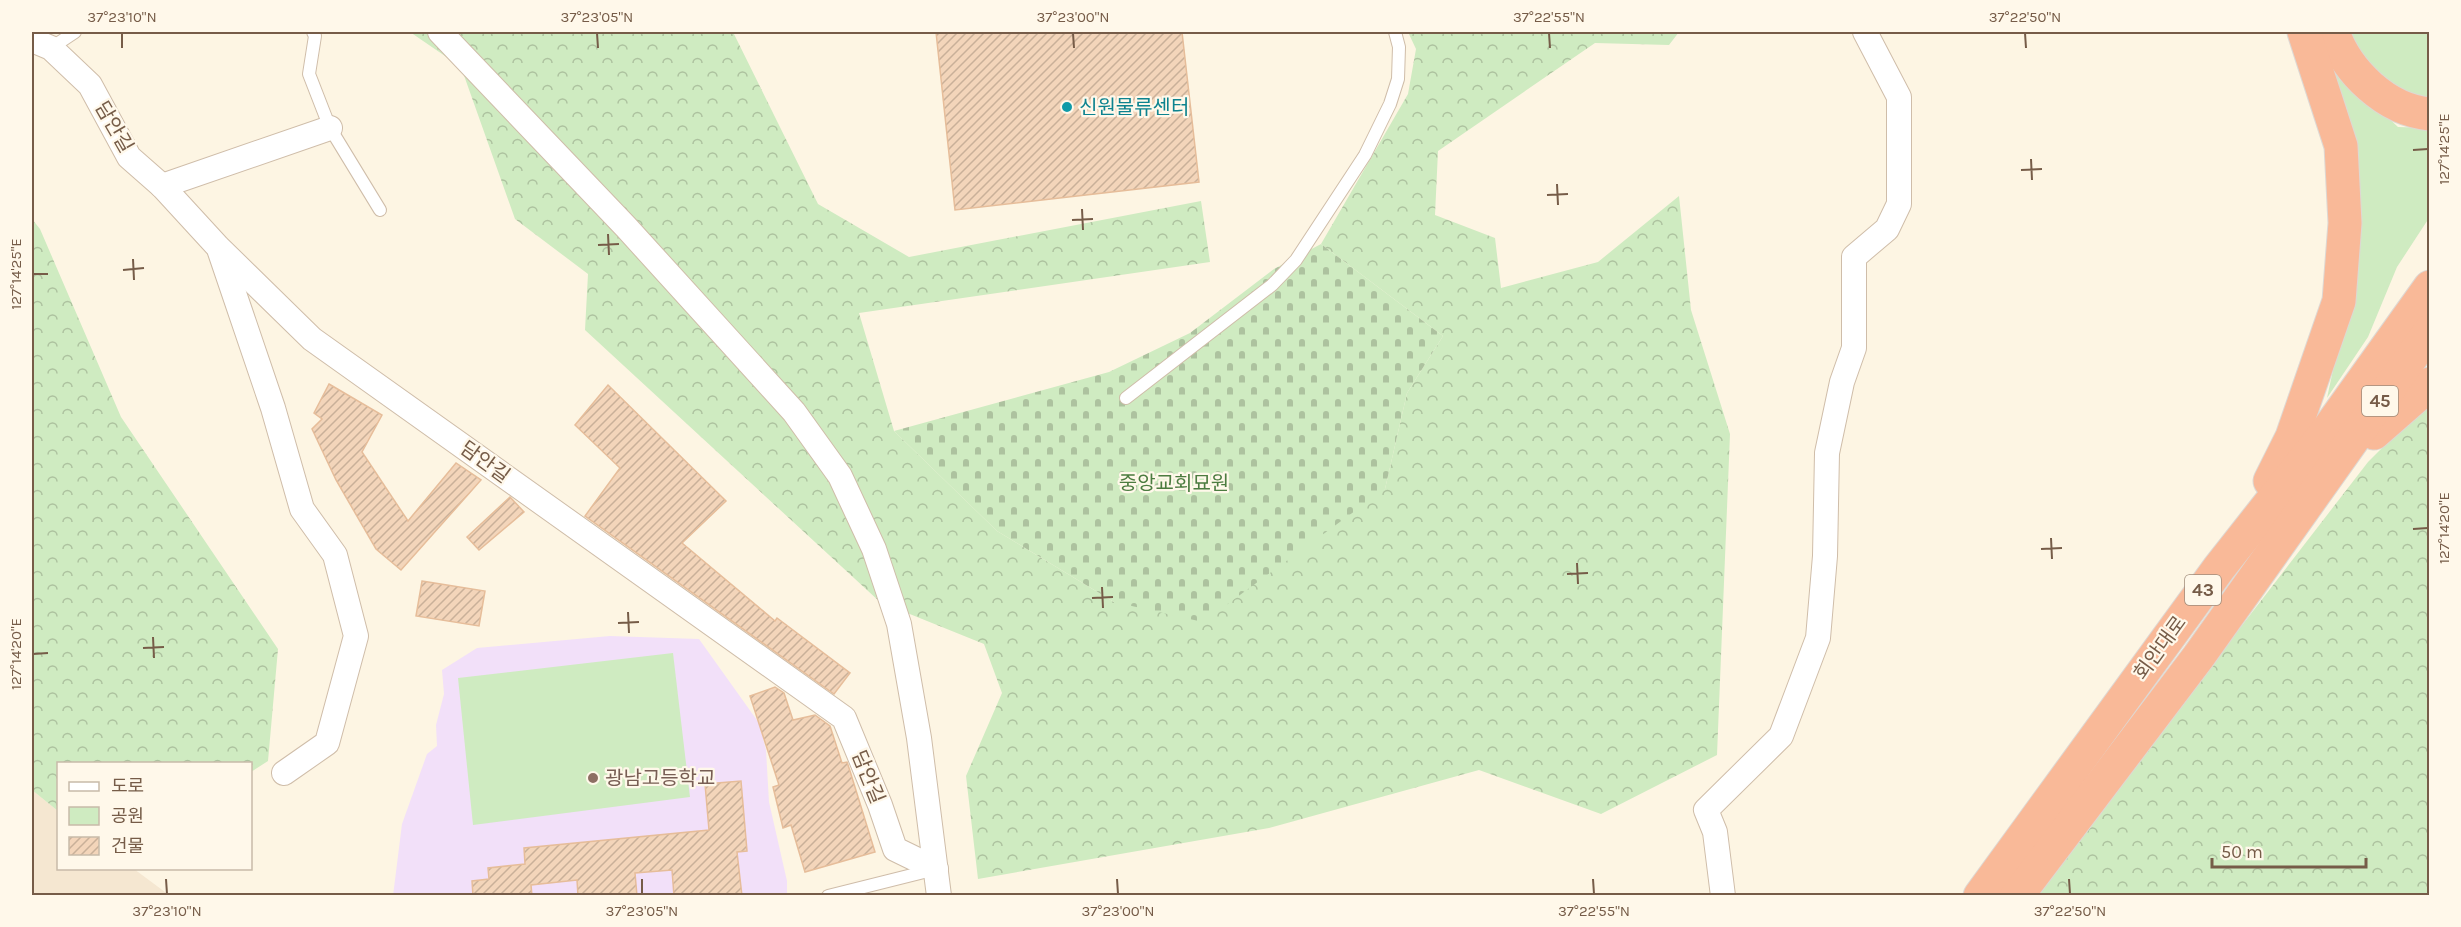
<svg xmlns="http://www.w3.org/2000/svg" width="2461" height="927" viewBox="0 0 2461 927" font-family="Karla,'Noto Sans KR',sans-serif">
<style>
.residential{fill:#f5e7d1}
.education{fill:#f2e0f9}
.green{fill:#cfebc1}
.forest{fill:url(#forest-crowns)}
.cemetery{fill:url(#cemetery-stones)}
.building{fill:url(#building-hatch);stroke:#e6bd9a;stroke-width:1.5}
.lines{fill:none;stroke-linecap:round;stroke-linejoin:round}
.lane-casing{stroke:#cfbda9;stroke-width:14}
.street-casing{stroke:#cfbda9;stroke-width:26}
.highway-casing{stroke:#ded8d3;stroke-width:35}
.lane{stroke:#fff;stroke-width:12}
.street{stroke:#fff;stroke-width:24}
.highway{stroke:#f9b998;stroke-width:33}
.ticks{fill:none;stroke:#765c48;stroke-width:2}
.culture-dot{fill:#0f9aa8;stroke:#fff8ea;stroke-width:2}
.education-dot{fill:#8d6e63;stroke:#fff8ea;stroke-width:2}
.labels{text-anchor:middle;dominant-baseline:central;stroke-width:4.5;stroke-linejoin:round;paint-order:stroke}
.shield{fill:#fff8ea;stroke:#9f8b79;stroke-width:1.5}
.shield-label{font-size:18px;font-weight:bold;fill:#765c48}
.culture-label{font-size:20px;fill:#0d838f;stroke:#fff8ea;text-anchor:start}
.street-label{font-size:20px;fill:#765c48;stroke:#fff8ea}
.park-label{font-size:20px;fill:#4c7c40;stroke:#fff8ea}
.education-label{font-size:20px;fill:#785e54;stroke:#fff8ea;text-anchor:start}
.neatline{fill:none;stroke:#765c48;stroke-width:2}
.ticks-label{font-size:15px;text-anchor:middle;fill:#765c48}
</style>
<defs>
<pattern id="forest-crowns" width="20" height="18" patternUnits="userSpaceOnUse" patternTransform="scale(1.5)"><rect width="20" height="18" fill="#cfebc1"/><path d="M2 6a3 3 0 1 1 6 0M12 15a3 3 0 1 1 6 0" fill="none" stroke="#adc29f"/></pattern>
<pattern id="cemetery-stones" width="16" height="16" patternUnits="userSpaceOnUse" patternTransform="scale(1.5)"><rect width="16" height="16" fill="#cfebc1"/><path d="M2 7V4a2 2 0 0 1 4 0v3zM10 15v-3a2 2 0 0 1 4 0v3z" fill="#adc29f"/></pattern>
<pattern id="building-hatch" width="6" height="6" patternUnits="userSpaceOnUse" patternTransform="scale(1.5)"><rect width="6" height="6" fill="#f3d5ba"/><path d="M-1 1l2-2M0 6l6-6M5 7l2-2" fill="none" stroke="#c9b099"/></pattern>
</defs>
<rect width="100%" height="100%" fill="#fdf5e3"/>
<path class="residential" d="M32 790 58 811V868L134 869 169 895H32Z"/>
<path class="education" d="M610 636 699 639 759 723 766 750 769 802 787 881V895L393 896 402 824 427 754 437 746 436 725 444 694 442 670 477 648Z"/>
<g class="green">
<path d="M2322 32 2351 83 2398 127 2430 128 2429 218 2397 267 2368 337 2327 398 2350 291Z"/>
<path d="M2347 32H2429V102L2378 78Z"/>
<path d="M673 653 690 797 473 825 458 678Z"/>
</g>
<g class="forest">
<path d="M410 32H733L818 204 909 257 1201 201 1210 262 859 313 894 431 997 531 1114 602 1385 489 1407 393 1443 336 1321 244 1408 94 1416 49 1408 32H1679L1669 45 1595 43 1438 151 1435 215 1495 238 1501 288 1598 262 1679 196 1691 310 1730 434 1717 755 1601 814 1479 770 1269 828 978 879 966 776 1002 693 984 644 880 602 585 330 588 274 515 219 461 67Z"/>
<path d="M32 219 40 229 121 417 278 649 268 761 251 772 250 764H58V811L32 790Z"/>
<path d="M2429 401V895L2033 896 2368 462Z"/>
</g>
<path class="cemetery" d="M1321 244 1443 336 1407 393 1385 489 1203 622 1114 602 997 531 894 431 1109 372 1190 333 1274 269Z"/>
<g class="building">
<path d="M936 32H1182L1199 182 955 210Z"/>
<path d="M329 384 382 415 362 452 408 521 456 463 481 480 401 570 376 549 336 480 312 429 322 419 314 413Z"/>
<path d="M608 385 726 501 682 543 775 621 777 618 850 673 834 694 585 516 620 468 575 425Z"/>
<path d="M510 497 524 512 479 550 467 537Z"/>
<path d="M422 581 485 591 479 626 416 616Z"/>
<path d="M775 687 784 693 793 720 815 715 830 726 842 763 847 762 850 771 875 852 805 872 791 825 783 828 773 787 779 785 750 696Z"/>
<path d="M741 781 747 851 737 852 742 896H674L672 870 635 873 637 896H578L577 880 531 885 532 896H473L472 881 489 879 488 868 525 864 524 848 709 830 705 784Z"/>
</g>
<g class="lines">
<defs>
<g id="lane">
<path d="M313 32 315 36 309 74 330 128 380 210"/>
<path d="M51 48 75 32"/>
<path d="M1126 398 1272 285 1296 260 1365 155 1390 104 1398 79 1399 47 1395 32"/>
<path d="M828 896 932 870"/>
</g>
<g id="street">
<path d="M440 32 626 227 794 412 840 476 874 549 899 624 919 738 939 896"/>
<path d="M32 40 51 48 90 85 129 157 162 186 218 247 312 339 844 718 880 805 895 849 936 869"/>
<path d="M162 186 330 128"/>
<path d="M220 252 273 408 302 509 335 555 356 636 327 743 284 773"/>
<path d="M1723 896 1715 832 1706 810 1781 736 1818 638 1825 556 1827 453 1842 382 1854 348V257L1887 229 1899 204V97L1865 32"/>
</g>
<g id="highway">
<path d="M2333 32C2347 72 2386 110 2430 114"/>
<path d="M2374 433 2430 384"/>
<path d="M2270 481 2292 437 2339 301 2345 223 2341 146 2304 32"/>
<path d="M1980 896 2219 568 2324 435 2430 287"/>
<path d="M2017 896 2199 656 2430 331"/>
</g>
</defs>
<use href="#lane" class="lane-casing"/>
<use href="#street" class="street-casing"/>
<use href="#highway" class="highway-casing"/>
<use href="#lane" class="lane"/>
<use href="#street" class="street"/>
<use href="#highway" class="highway"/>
</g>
<path class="ticks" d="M122 33V48M597 33 598 48M1073 33 1074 48M1549 33 1550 48M2025 33 2026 48M2413 150 2428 149M2031 159 2032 180M2021 170 2042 169M1557 184 1558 205M1547 195 1568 194M1082 209 1083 230M1072 220 1093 219M608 234 609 255M598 245 619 244M133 259 134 280M123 270 144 268M33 274H48M2413 529 2428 528M2051 538 2052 559M2041 549 2062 548M1577 563 1578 584M1567 574 1588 573M1102 587 1103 608M1092 598 1113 597M628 612 629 633M618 623 639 622M153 637 154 658M143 648 164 647M33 654 48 653M166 879 167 894M642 879V894M1117 879 1118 894M1593 879 1594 894M2069 879 2070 894"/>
<circle class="culture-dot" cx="1067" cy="107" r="6"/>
<circle class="education-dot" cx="593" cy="778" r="6"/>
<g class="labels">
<g class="shield">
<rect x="2362" y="386" width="36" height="30" rx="4.5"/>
<rect x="2185" y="575" width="36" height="30" rx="4.5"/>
</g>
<g class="shield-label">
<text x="2380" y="401">45</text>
<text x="2203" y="590">43</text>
</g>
<g class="culture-label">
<text x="1079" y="107">신원물류센터</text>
</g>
<g class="street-label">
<text transform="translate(114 127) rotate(60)">담안길</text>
<text transform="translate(485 462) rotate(36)">담안길</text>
<text transform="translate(2160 648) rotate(-54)">회안대로</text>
<text transform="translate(868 777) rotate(68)">담안길</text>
</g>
<g class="park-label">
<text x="1174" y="483">중앙교회묘원</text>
</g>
<g class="education-label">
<text x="605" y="778">광남고등학교</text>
</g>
</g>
<rect width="2461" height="927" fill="none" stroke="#fff8ea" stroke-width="66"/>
<rect x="57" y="762" width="195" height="108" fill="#fff8ea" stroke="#c8baa9" stroke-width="1.5"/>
<rect x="69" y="782" width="30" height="9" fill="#ffffff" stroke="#c8baa9" stroke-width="1.5"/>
<text x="111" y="792" font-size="18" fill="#765c48">도로</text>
<rect x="69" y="807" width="30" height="18" fill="#cfebc1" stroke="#c8baa9" stroke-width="1.5"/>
<text x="111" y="822" font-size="18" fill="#765c48">공원</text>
<rect x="69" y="837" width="30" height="18" fill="url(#building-hatch)" stroke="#c8baa9" stroke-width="1.5"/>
<text x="111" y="852" font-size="18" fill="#765c48">건물</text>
<path d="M2212 858v9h154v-9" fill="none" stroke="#765c48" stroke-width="3"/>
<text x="2221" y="858" font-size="18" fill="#765c48" stroke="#fff8ea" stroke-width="4.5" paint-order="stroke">50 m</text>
<rect x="33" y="33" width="2395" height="861" class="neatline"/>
<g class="ticks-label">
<text x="122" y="22">37°23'10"N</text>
<text x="597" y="22">37°23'05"N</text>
<text x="1073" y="22">37°23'00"N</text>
<text x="1549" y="22">37°22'55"N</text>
<text x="2025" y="22">37°22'50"N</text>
<text transform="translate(2444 149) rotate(-90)" y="5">127°14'25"E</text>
<text transform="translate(16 274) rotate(-90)" y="5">127°14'25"E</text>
<text transform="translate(2444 528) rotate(-90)" y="5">127°14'20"E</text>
<text transform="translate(16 654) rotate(-90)" y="5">127°14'20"E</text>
<text x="167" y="916">37°23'10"N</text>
<text x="642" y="916">37°23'05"N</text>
<text x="1118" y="916">37°23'00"N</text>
<text x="1594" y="916">37°22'55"N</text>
<text x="2070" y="916">37°22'50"N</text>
</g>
</svg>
